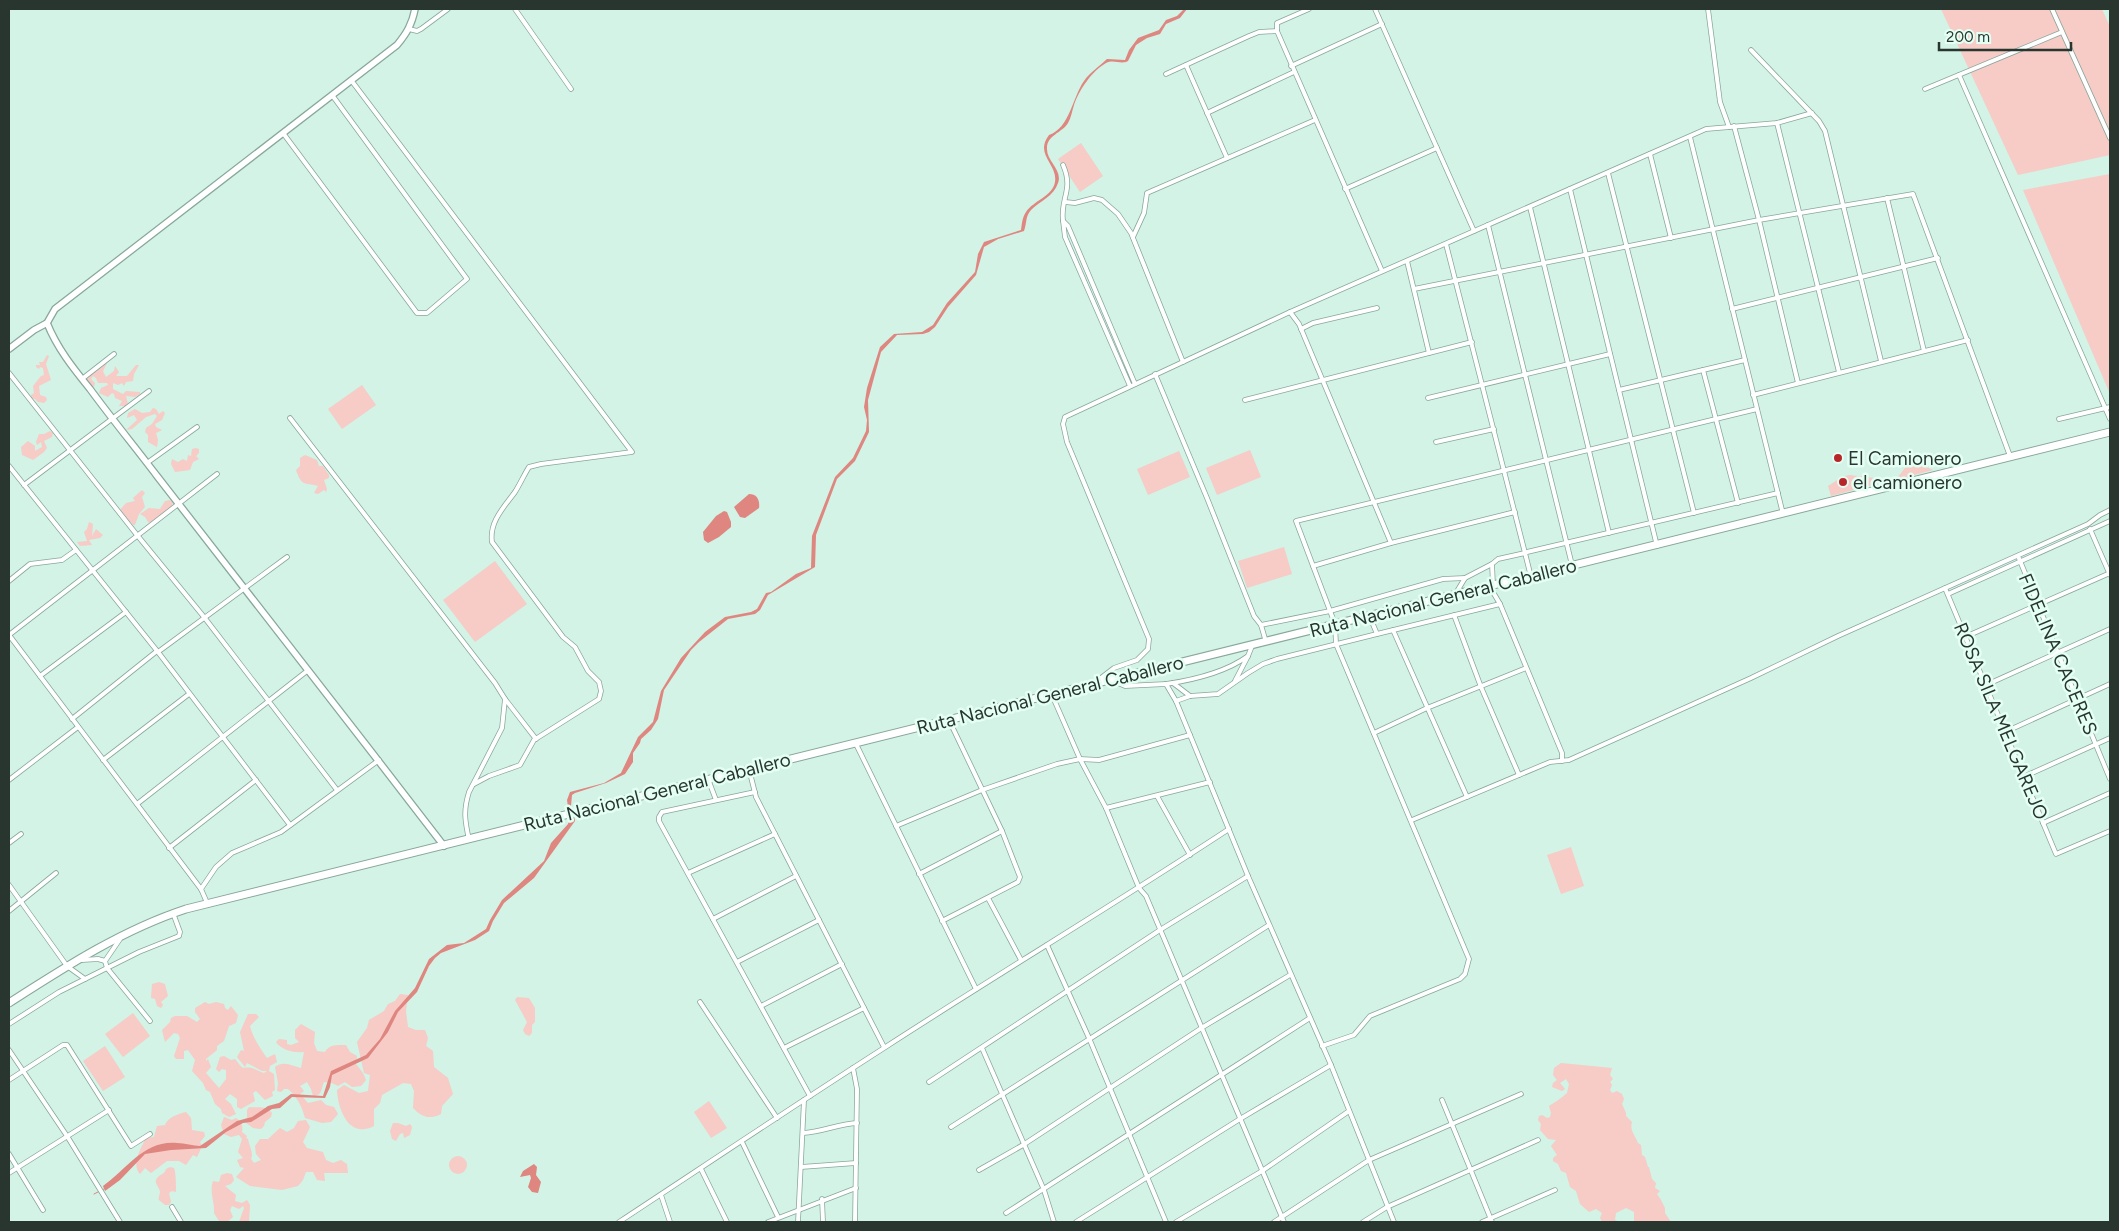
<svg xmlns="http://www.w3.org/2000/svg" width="2119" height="1231" viewBox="0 0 2119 1231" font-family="Figtree,sans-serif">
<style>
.green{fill:#f7cbc6}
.water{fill:#de867f}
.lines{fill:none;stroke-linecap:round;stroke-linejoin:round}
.stream{stroke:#de867f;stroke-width:1}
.street-casing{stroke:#89a79b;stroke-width:5.5}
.secondary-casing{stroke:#89a79b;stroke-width:8}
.highway-casing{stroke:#89a79b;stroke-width:9}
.street{stroke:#fff;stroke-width:4}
.secondary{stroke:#fff;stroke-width:5.5}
.highway{stroke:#fff;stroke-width:7}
.poi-dot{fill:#b7272a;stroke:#e4fff3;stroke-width:2}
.labels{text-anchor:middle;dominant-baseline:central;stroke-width:5;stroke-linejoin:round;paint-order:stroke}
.poi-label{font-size:19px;fill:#293630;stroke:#e4fff3;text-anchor:start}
.street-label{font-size:19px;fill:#293630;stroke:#e4fff3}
</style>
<rect width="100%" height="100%" fill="#d2f3e5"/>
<g class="green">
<path d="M1941 9H2102L2110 27V155L2018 175Z"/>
<path d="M1081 143 1103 176 1080 192 1058 159Z"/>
<path d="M2110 174V394L2023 190Z"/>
<path d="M47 355 49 356 46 364 51 380 39 386 40 395 46 397 47 400 44 403 38 402 35 399 31 398V395L34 393 33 386 41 376 44 375 43 368 40 367 39 369 36 367V365H40L39 362H43Z"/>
<path d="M108 361 103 371 106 377 114 371 115 366 119 372 116 376H127L136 365H139L134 374 133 381 126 382 124 386 122 383 118 385 113 383V389L123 394 126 391 140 392V394L135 397 126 396 128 404 125 406H119L122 401 115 398 114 394 112 393 108 397 99 393 101 388 108 385 107 383H98L96 378 93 376 91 379 95 383 94 387 86 381V377L92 372 98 370 100 366Z"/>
<path d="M362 385 376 405 342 429 328 409Z"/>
<path d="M153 408 156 409 159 414 163 411 165 413 162 420 155 424 156 427 162 430 156 433 158 440 157 447 148 442V435L145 432 146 428 152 424 157 416 155 414 146 417 132 429 126 430 137 420 134 415 127 418 128 413 135 409 142 413 150 412Z"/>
<path d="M50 431 53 433 52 437 44 441 47 448 44 452 33 460 22 455 21 447 28 441 35 446V451L42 447 41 442 37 445 36 442 39 434H44Z"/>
<path d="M196 448 199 449V453L196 456 199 459 193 462 190 470 175 472 171 464 172 459 178 462 183 459 187 461 188 455 191 456 192 449Z"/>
<path d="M1250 450 1261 477 1217 495 1206 468Z"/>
<path d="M1179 451 1190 477 1148 495 1137 469Z"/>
<path d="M305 455 317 460 319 466H323L329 475V478L324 480 327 489 326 492 324 490 318 494 314 493 318 486C304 482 302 487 296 470L300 466V458Z"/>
<path d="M1911 460 1933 470 1903 478 1898 477Z"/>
<path d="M1849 475 1883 479 1884 482 1831 496 1828 486 1842 477Z"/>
<path d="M142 490 145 493 142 497 145 507 139 514 135 525H133L131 522H127L118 512 126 503 135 501 133 498Z"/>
<path d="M170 500 173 502 172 506 151 523 148 522 145 517 140 514 149 508 160 509 165 501Z"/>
<path d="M89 522 93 524 92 536 96 529 103 535 100 538 89 540 92 545 80 546 77 542 87 541 84 532 87 529Z"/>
<path d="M1284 547 1292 574 1247 588 1238 561Z"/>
<path d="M495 561 527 604 475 642 443 600Z"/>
<path d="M1571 847 1584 886 1561 894 1547 855Z"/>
<path d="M159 982 165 984 168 996 161 1002 163 1005 161 1008 157 1006 155 999 151 998 152 984Z"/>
<path d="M400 994 408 995 406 1011 408 1027 416 1030H425L428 1038 426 1046 433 1051 434 1067 448 1078 453 1094 442 1106 441 1114C429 1120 422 1117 413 1108L414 1091 411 1084 403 1083 382 1095 380 1103 374 1109V1126C349 1139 338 1110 337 1090L344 1085 359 1093 368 1091 370 1075 364 1073 357 1042 367 1028 369 1020 384 1011 388 1004 395 1001Z"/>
<path d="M517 997 529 998 535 1008V1022L532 1025V1033L529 1036 525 1034 523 1030 527 1022 515 1000Z"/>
<path d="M205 1002 209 1004 216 1002 224 1004 225 1008 228 1010 231 1006 238 1015 236 1023 229 1026 224 1041 217 1046V1050L206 1059V1061L208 1059 211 1067 206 1073 219 1088 226 1079V1070L222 1069 219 1072 216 1069 220 1057 224 1056 231 1060 235 1059C245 1072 241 1066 252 1068 255 1069 260 1072 264 1073L267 1071H262L247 1063 245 1067 237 1057 241 1050 244 1051 240 1032 248 1014H256L259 1017 250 1026C253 1038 260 1048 267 1058L275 1054 277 1062 270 1066 269 1071 274 1074 275 1090 272 1092 273 1096 265 1100 256 1091 253 1093 255 1101 241 1109 237 1107V1099L230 1094 225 1099 231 1104 236 1114 229 1117 222 1113 221 1109 215 1104 210 1092 206 1090 203 1083 192 1071 195 1060 188 1050 184 1051V1059H176L174 1056 180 1038 178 1034 174 1033 165 1042 162 1030 170 1022 171 1018 175 1016H187L197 1022 200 1019 195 1012V1008Z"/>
<path d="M133 1013 150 1036 123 1057 105 1034Z"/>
<path d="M301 1024 315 1032 314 1043 317 1051 325 1052C329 1044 338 1045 346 1045L350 1052 357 1056 356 1064 363 1073 366 1080 361 1086 352 1087 345 1082 338 1086 332 1083 324 1082C321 1089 322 1096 313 1096L311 1089 307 1082 300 1086 304 1091 300 1094 308 1103 321 1100 326 1105 334 1107 338 1114 331 1122 322 1123 305 1118C302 1106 297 1097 288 1089H284L281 1092 277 1091 278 1083 275 1067C284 1060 292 1066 301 1068L304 1052C296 1053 282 1051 276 1042L279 1039 287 1040V1044L291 1045 299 1042 295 1038V1030Z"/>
<path d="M105 1046 125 1077 103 1091 83 1061Z"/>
<path d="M1561 1063 1612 1068 1610 1075 1613 1079 1610 1082 1612 1085 1610 1090 1612 1093 1617 1091 1622 1094 1624 1099 1622 1104 1626 1113V1116L1632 1122C1629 1130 1636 1137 1638 1143L1641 1145 1642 1155 1645 1157 1648 1167H1649L1652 1179 1656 1183 1655 1188 1660 1191 1657 1194 1661 1200 1665 1208V1213L1671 1222H1634V1212L1626 1208 1616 1213 1615 1220 1620 1222H1602L1600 1218 1602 1213 1596 1209 1589 1212 1580 1204 1576 1191 1570 1187 1566 1173 1561 1171 1558 1164 1553 1161V1158L1557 1155 1551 1146 1556 1140 1548 1139 1540 1130 1541 1124 1538 1120 1539 1116 1542 1115 1547 1118 1550 1117 1551 1113 1549 1106C1555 1102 1562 1098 1567 1093L1569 1084 1566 1079 1560 1083 1565 1089 1562 1091 1552 1087 1553 1083 1557 1080 1553 1075 1554 1068Z"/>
<path d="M709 1101 727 1128 711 1138 694 1112Z"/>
<path d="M249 1107C258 1108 266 1105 272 1113L271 1117 265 1122 264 1126 261 1129 253 1128 242 1120 247 1118V1110Z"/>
<path d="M186 1112 191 1118 192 1130 204 1132 205 1136 200 1142 202 1146 197 1157 193 1155 186 1165 179 1161H167L151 1173 145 1168 140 1174C131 1164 141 1148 146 1138L154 1137 157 1126 165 1125C168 1117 178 1114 186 1112Z"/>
<path d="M224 1117 232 1120 236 1118C242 1122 243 1126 242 1132L247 1136 246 1138 248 1139C249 1146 254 1153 251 1159L254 1163 261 1160 256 1154 255 1146 260 1139H268L280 1128 287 1132 294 1128 298 1121 306 1120 310 1127 303 1142 307 1148 323 1152 326 1160 333 1163 341 1160 347 1164 348 1173H324L325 1181 317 1180 313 1172H306L303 1180 298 1186 282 1190 250 1186 236 1177 244 1168 240 1167 237 1160 243 1158 238 1152 242 1139 239 1135 231 1137 224 1134 221 1125Z"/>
<path d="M393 1123H398L406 1126 410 1124 412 1127 410 1135 404 1138 403 1133 400 1134 396 1141 392 1139 390 1131Z"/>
<circle cx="458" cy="1165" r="9"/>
<path d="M170 1167 174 1168C176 1172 176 1187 176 1192L172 1191 169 1193 171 1202 169 1205H165L159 1200C158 1197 160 1195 160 1192 160 1187 152 1182 158 1177 162 1173 164 1175 166 1169Z"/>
<path d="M227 1173 232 1174 234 1180 231 1184 225 1186 236 1195 235 1201 242 1203 247 1200 250 1205 249 1222H239L244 1208 243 1206 239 1209 232 1206 230 1210 233 1217 227 1222 219 1221 214 1213C215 1202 209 1192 213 1181L219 1182 221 1175Z"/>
</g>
<g class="water">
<path d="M1184 9H1187L1180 18 1166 24 1160 34 1147 38 1136 45 1128 61C1121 65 1114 59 1106 63 1092 71 1079 90 1074 105 1072 111 1071 118 1068 123 1062 133 1047 135 1047 148 1046 161 1063 170 1058 183 1054 196 1040 201 1031 210 1025 217 1027 223 1024 231L998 239 984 247 976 275 948 307 935 327 929 332 923 334 897 335 881 352 868 400 869 432 855 461 837 479 816 535 815 567 768 595 760 610 755 614 728 619 699 642 691 650 664 690 658 719 651 730 641 739 640 743 633 753V762L625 774 606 783 575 793 572 795 571 806 568 807 567 800 570 792 604 783 621 773 638 737 653 722 661 691 681 658 705 632 725 617 751 612 757 609 766 593 771 592 796 574 811 568 812 536 835 477 853 458 866 431 867 420 864 407 867 388 880 347 894 334 922 332 933 325 947 303 975 272 978 254 984 242 1021 230C1022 224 1022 218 1026 212 1033 201 1053 196 1055 182 1058 164 1034 155 1049 135 1070 128 1072 98 1084 81 1090 72 1099 67 1107 59L1125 60 1129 50 1138 38 1159 30 1166 20 1177 16Z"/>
<path d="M749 494C757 494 760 500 759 508L745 518 740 517 734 507Z"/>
<path d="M724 511 727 512 731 522V527L719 537 708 543 704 540 703 532 716 516Z"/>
<path d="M574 816 575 821 534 878 504 903 493 921 489 931 475 940 441 953 435 958 429 966 417 992 398 1012 388 1032 368 1058 332 1075 330 1087 325 1098 292 1097 280 1108 272 1109 251 1122 243 1123 226 1132 206 1148 171 1150 145 1154 120 1180 105 1191 103 1186C127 1169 144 1140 177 1143 185 1143 193 1146 200 1146L237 1121 252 1117 268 1106 279 1103 291 1094 323 1096 331 1071 366 1055 380 1039 395 1011 415 988 429 959 447 945 464 943 486 929 490 920 502 900 544 861 551 843 568 824 570 817Z"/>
<path d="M534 1164 537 1167 536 1175 541 1182 538 1193 532 1192 528 1187 531 1178 530 1175 520 1177 523 1171Z"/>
</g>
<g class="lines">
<path class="stream" d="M94 1194 104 1189"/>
<defs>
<g id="street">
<path d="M515 9 571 89"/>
<path d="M1309 9 1277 23V31L1382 271"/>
<path d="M1375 9 1474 231"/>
<path d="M1708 9 1720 102 1729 127"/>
<path d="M2052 9 2110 138"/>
<path d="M409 29 417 31 421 29 448 9"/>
<path d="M1751 50 1819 121 1825 131 1881 361"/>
<path d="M1186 65 1227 158"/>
<path d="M1291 66 1382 24"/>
<path d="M1166 74 1249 36 1259 32 1277 31"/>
<path d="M1959 75 2110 419"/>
<path d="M351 80 632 452 541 464 529 467C524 475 520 484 515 492 504 507 489 522 492 542L563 637 575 647 588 671 599 682 601 691 599 699 534 740 520 765 489 776 474 784"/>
<path d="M1925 89 2062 32"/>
<path d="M1207 113 1294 72"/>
<path d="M1777 123 1839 372"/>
<path d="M1734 126 1759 220 1798 383"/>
<path d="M283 133 417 313H427L467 279 332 95"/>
<path d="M1690 137 1783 514"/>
<path d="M1650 154 1671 238"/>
<path d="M1063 165C1074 190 1060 198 1063 221"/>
<path d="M1608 173 1694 513"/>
<path d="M1345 189 1437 148"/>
<path d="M1570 189 1657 546"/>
<path d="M1887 198 1924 351"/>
<path d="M1065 202 1075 203 1094 198 1102 200 1118 214 1131 233 1183 362"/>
<path d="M1530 207 1609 533"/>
<path d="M1488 225 1572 565"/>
<path d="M1133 237 1144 213 1147 193 1315 120"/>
<path d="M1446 244 1525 553 1498 559 1492 564 1493 585"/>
<path d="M1407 261 1429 353"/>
<path d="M1414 289 1759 220 1913 194 2010 456"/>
<path d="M1732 309 1938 258"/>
<path d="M1290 312 1299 324 1391 543"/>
<path d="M1301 329 1313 323 1377 308"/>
<path d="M1703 370 1738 503"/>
<path d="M9 373 137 535 204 617 337 790"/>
<path d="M1155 374 1207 498 1254 616 1261 625 1266 642"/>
<path d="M82 379 114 354"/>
<path d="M1130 386 1065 237 1063 221 1068 226 1135 384"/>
<path d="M1619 390 1745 360"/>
<path d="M1753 395 1968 340"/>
<path d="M1428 398 1610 354"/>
<path d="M1245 400 1472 342"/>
<path d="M290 418 495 683 505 699 502 728 469 792C463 811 465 821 469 840"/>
<path d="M2059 419 2110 407"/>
<path d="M1436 442 1494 429"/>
<path d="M147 463 197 427"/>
<path d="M9 466 158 652 290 825"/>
<path d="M24 485 149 391"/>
<path d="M2090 529 2110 575"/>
<path d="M2018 556 2110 779"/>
<path d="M1313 566 1391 543 1515 512"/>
<path d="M1531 577 1525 553 1527 552 1778 493"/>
<path d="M9 581 30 564 62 560 76 550"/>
<path d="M1490 587 1500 604 1562 753V761"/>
<path d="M1945 588 2056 854 2110 831"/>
<path d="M1456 593 1465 578 1492 564"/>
<path d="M1948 594 2110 521"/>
<path d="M1372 615V622L1377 634 1500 604"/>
<path d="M1454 615 1481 687 1519 775"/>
<path d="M1261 625 1330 611 1443 579 1465 578"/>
<path d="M1393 630 1467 797"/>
<path d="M9 635 201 889 208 905"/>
<path d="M9 635 217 474"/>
<path d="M1965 637 2110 573"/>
<path d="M158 652 287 557"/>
<path d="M40 676 126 612"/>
<path d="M1110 680 1125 686 1166 684 1176 701 1248 876 1331 1065 1394 1222"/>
<path d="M1097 681 1114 668 1137 660 1148 649 1149 639 1067 442 1063 424 1065 417 1290 312 1706 129 1777 123 1812 113"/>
<path d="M1235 681 1248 656"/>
<path d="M1173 683 1190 696"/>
<path d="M1166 684C1193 680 1226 672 1248 656L1252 646"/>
<path d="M1986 685 2110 629"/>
<path d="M1052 695 1080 759 1106 808 1139 888 1146 896 1284 1222"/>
<path d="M505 699 536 739"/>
<path d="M1176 701 1190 696 1218 694 1248 673 1263 664 1277 659 1377 634"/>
<path d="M72 719 157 651"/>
<path d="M2005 732 2110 684"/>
<path d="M1374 733 1427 708 1526 668"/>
<path d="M856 744 976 989"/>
<path d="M103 760 189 694"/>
<path d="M749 769 756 797 884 1047"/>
<path d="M2023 777 2110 738"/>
<path d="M708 779 716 800"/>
<path d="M9 780 78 727"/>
<path d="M755 792 662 812 659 817V821L810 1096"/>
<path d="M1157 796 1190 855"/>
<path d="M137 804 307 671"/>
<path d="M1106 808 1210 782"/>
<path d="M1412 820 1550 762 1569 760 1751 678 1838 636 2088 524 2100 515 2110 510"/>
<path d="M2043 823 2110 793"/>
<path d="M896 826 982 790 1057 764 1080 759 1099 760 1190 735"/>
<path d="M9 843 21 834"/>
<path d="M169 848 256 780"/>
<path d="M688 873 775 834"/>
<path d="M919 874 1002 831"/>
<path d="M9 885 67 966 85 979"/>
<path d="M201 889 216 867 232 853 281 832 379 760"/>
<path d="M988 898 1021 960"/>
<path d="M9 911 56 873"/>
<path d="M713 919 796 876"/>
<path d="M942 921 1018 882 1020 877 1002 831 949 720"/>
<path d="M120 939 105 961 107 968 150 1021"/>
<path d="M1047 945 1089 1038 1166 1222"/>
<path d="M82 960 98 959 105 961"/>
<path d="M737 962 819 920"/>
<path d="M700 1002 777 1118"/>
<path d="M761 1006 842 964"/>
<path d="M9 1024 59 992 139 952 179 936 180 932 173 913"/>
<path d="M1322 1046 1354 1035 1370 1016 1460 979 1465 974 1469 959 1336 644 1335 624 1296 521 1757 409"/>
<path d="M784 1048 864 1008"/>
<path d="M982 1048 1044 1190 1054 1222"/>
<path d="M9 1050 67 1136 120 1222"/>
<path d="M853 1068 857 1089 855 1222"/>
<path d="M9 1080 63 1045H67L131 1146 150 1134"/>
<path d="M929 1082 1160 930 1248 876"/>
<path d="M1442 1100 1492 1222"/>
<path d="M951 1127 1269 925"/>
<path d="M803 1133C822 1132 838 1124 857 1123"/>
<path d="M742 1142 778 1217"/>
<path d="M9 1154 43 1210"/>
<path d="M801 1167 856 1163"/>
<path d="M701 1169 727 1222"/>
<path d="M979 1170 1023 1145 1203 1027 1290 975"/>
<path d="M9 1173 109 1110"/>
<path d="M661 1195 670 1222"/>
<path d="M822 1199 823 1222"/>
<path d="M172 1207 181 1222"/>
<path d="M1006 1213 1310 1018"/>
<path d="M619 1222C707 1164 795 1105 884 1048 998 974 1115 904 1229 829"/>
<path d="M768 1222 856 1188"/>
<path d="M798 1222 804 1100"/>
<path d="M1076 1222 1240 1119 1331 1065"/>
<path d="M1176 1222 1262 1171 1349 1111"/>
<path d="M1274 1222 1369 1160 1521 1094"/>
<path d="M1363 1222 1387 1207 1538 1140"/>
<path d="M1482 1222 1555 1190"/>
</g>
<g id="secondary">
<path d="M47 323C57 348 73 368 90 389 112 419 135 447 157 476 252 599 349 722 444 846"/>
<path d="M9 349 34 330 47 323 55 309 397 45C407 33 412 24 415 9"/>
</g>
<path id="highway" d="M9 1003C65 967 122 930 186 909L2110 432"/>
</defs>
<use href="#street" class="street-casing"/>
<use href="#secondary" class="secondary-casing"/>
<use href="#highway" class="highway-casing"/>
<use href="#street" class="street"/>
<use href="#secondary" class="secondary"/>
<use href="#highway" class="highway"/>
</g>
<g class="poi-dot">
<circle cx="1838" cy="458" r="5"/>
<circle cx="1843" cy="482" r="5"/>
</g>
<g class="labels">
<g class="poi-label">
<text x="1848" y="458">El Camionero</text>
<text x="1853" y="482">el camionero</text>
</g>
<g class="street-label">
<text transform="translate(1443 598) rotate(-14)">Ruta Nacional General Caballero</text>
<text transform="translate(2058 654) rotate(67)">FIDELINA CACERES</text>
<text transform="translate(1050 695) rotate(-14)">Ruta Nacional General Caballero</text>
<text transform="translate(2001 721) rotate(67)">ROSA SILA MELGAREJO</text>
<text transform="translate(657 792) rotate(-14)">Ruta Nacional General Caballero</text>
</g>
</g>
<rect width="2119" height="1231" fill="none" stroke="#293630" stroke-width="20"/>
<path d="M1939 42v8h132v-8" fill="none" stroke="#293630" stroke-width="2.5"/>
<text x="1946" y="42" font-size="15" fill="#293630" stroke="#e4fff3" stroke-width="4" paint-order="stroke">200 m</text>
</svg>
